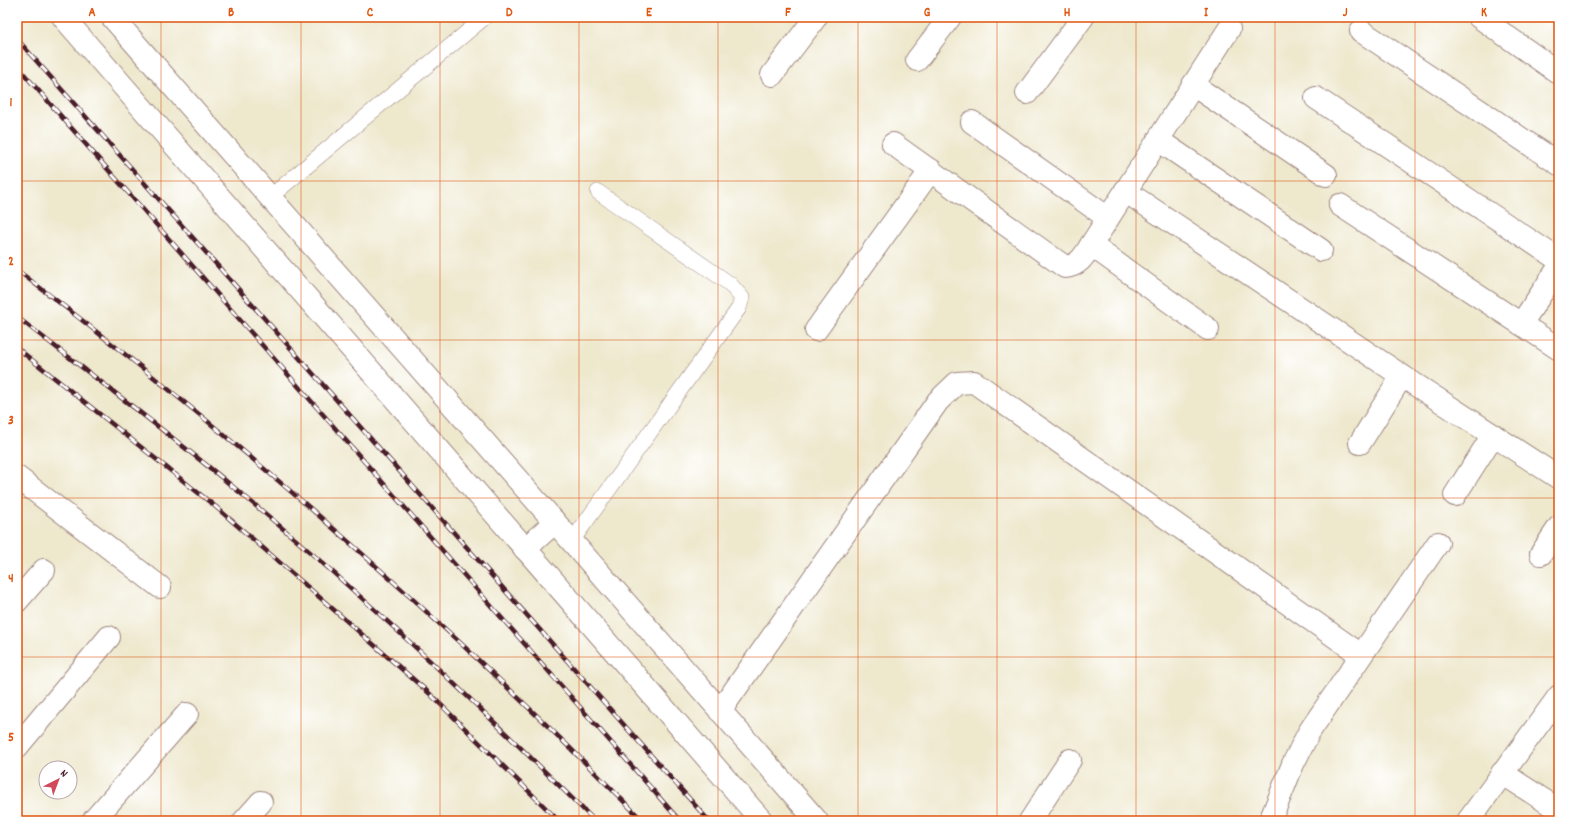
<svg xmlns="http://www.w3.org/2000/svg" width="1576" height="838" viewBox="0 0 1576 838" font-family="Dekko,sans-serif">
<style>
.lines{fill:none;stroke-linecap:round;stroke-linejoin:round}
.lane-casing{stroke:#9c847c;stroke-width:16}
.street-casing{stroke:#9c847c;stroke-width:24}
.secondary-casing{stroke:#9c847c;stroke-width:24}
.lane{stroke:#fff;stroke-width:15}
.street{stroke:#fff;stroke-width:22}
.secondary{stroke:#fff;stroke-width:22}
.rail-casing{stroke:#4a1f2b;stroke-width:4.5}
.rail{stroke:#fff;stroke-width:3;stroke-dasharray:9;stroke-linecap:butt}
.grid{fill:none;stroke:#e0560e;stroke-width:1;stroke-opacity:0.55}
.neatline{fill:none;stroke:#e0560e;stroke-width:1.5}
.grid-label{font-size:13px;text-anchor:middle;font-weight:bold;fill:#e0560e}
</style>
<rect width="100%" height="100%" fill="#fff"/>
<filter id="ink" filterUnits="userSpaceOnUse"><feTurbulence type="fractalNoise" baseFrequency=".025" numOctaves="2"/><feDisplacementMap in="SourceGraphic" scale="8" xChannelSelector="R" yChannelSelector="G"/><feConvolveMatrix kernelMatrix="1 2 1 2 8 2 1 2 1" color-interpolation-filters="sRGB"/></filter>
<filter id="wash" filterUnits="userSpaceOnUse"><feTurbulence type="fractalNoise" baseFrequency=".012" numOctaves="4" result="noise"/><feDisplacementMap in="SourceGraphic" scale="16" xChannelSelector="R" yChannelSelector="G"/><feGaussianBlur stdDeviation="0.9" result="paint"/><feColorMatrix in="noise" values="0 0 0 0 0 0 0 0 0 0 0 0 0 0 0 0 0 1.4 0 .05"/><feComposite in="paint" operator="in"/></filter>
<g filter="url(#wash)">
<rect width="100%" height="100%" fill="#eee8cd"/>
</g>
<g filter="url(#ink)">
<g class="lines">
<defs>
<g id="lane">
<path d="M270 197 485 17"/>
<path d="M572 541 739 308 742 298 730 284 598 192"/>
</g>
<g id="street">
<path d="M1479 17 1559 73"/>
<path d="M1361 31 1559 164"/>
<path d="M917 60 950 17"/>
<path d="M772 75 816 17"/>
<path d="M1193 85 1326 175"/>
<path d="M1027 93 1083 17"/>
<path d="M1316 98 1559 260"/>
<path d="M972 122 1108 218"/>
<path d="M1158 140 1321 250"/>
<path d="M893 144 1065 267C1079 266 1084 256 1091 245L1229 29"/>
<path d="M1125 191 1402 376 1559 478"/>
<path d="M1340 205 1559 349"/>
<path d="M1091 245 1208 329"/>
<path d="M1521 324 1559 267"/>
<path d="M816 330 931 170"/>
<path d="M1360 443 1402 376"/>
<path d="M17 477 160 587"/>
<path d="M1455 495 1493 435"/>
<path d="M1541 554 1559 527"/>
<path d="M17 601 44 570"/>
<path d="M720 711 938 401 957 383 974 382 1361 655"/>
<path d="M17 747 109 637"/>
<path d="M1502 773 1559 810"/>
<path d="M93 821 187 714"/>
<path d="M244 821 261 802"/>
<path d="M1030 821 1070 760"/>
<path d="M1270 821 1293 764 1309 732 1438 543"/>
<path d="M1468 821 1559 696"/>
</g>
<g id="secondary">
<path d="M63 17 762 821"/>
<path d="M112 17 817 821"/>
<path d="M525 549 555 522"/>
</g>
</defs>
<use href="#lane" class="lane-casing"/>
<use href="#street" class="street-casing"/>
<use href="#secondary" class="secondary-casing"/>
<use href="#lane" class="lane"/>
<use href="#street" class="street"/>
<use href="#secondary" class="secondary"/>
<defs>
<g id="rail">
<path d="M17 39 709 821"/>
<path d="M17 66 680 821"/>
<path d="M17 270C239 439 448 622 643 821"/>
<path d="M17 317C89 373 162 428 232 486 360 591 478 705 595 821"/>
<path d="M17 348 216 507 365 637 429 693 559 821"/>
</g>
</defs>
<use href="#rail" class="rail-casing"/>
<use href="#rail" class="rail"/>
</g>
</g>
<path class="grid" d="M161 17V821M301 17V821M440 17V821M579 17V821M718 17V821M858 17V821M997 17V821M1136 17V821M1275 17V821M1415 17V821M17 181H1559M17 340H1559M17 498H1559M17 657H1559"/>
<rect width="1576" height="838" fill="none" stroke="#fff" stroke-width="44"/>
<g transform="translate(58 780) rotate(42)"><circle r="19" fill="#ffffff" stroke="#b7a5aa"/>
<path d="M0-3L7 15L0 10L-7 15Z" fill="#d1495b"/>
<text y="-6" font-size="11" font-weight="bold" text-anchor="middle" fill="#4a1f2b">N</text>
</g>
<rect x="22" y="22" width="1532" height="794" class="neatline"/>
<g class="grid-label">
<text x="92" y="16">A</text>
<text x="231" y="16">B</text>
<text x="370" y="16">C</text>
<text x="509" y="16">D</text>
<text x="649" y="16">E</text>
<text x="788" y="16">F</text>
<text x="927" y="16">G</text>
<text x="1067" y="16">H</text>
<text x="1206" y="16">I</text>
<text x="1345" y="16">J</text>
<text x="1484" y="16">K</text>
<text x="11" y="106">1</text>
<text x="11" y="265">2</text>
<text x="11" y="424">3</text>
<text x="11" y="582">4</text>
<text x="11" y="741">5</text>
</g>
</svg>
